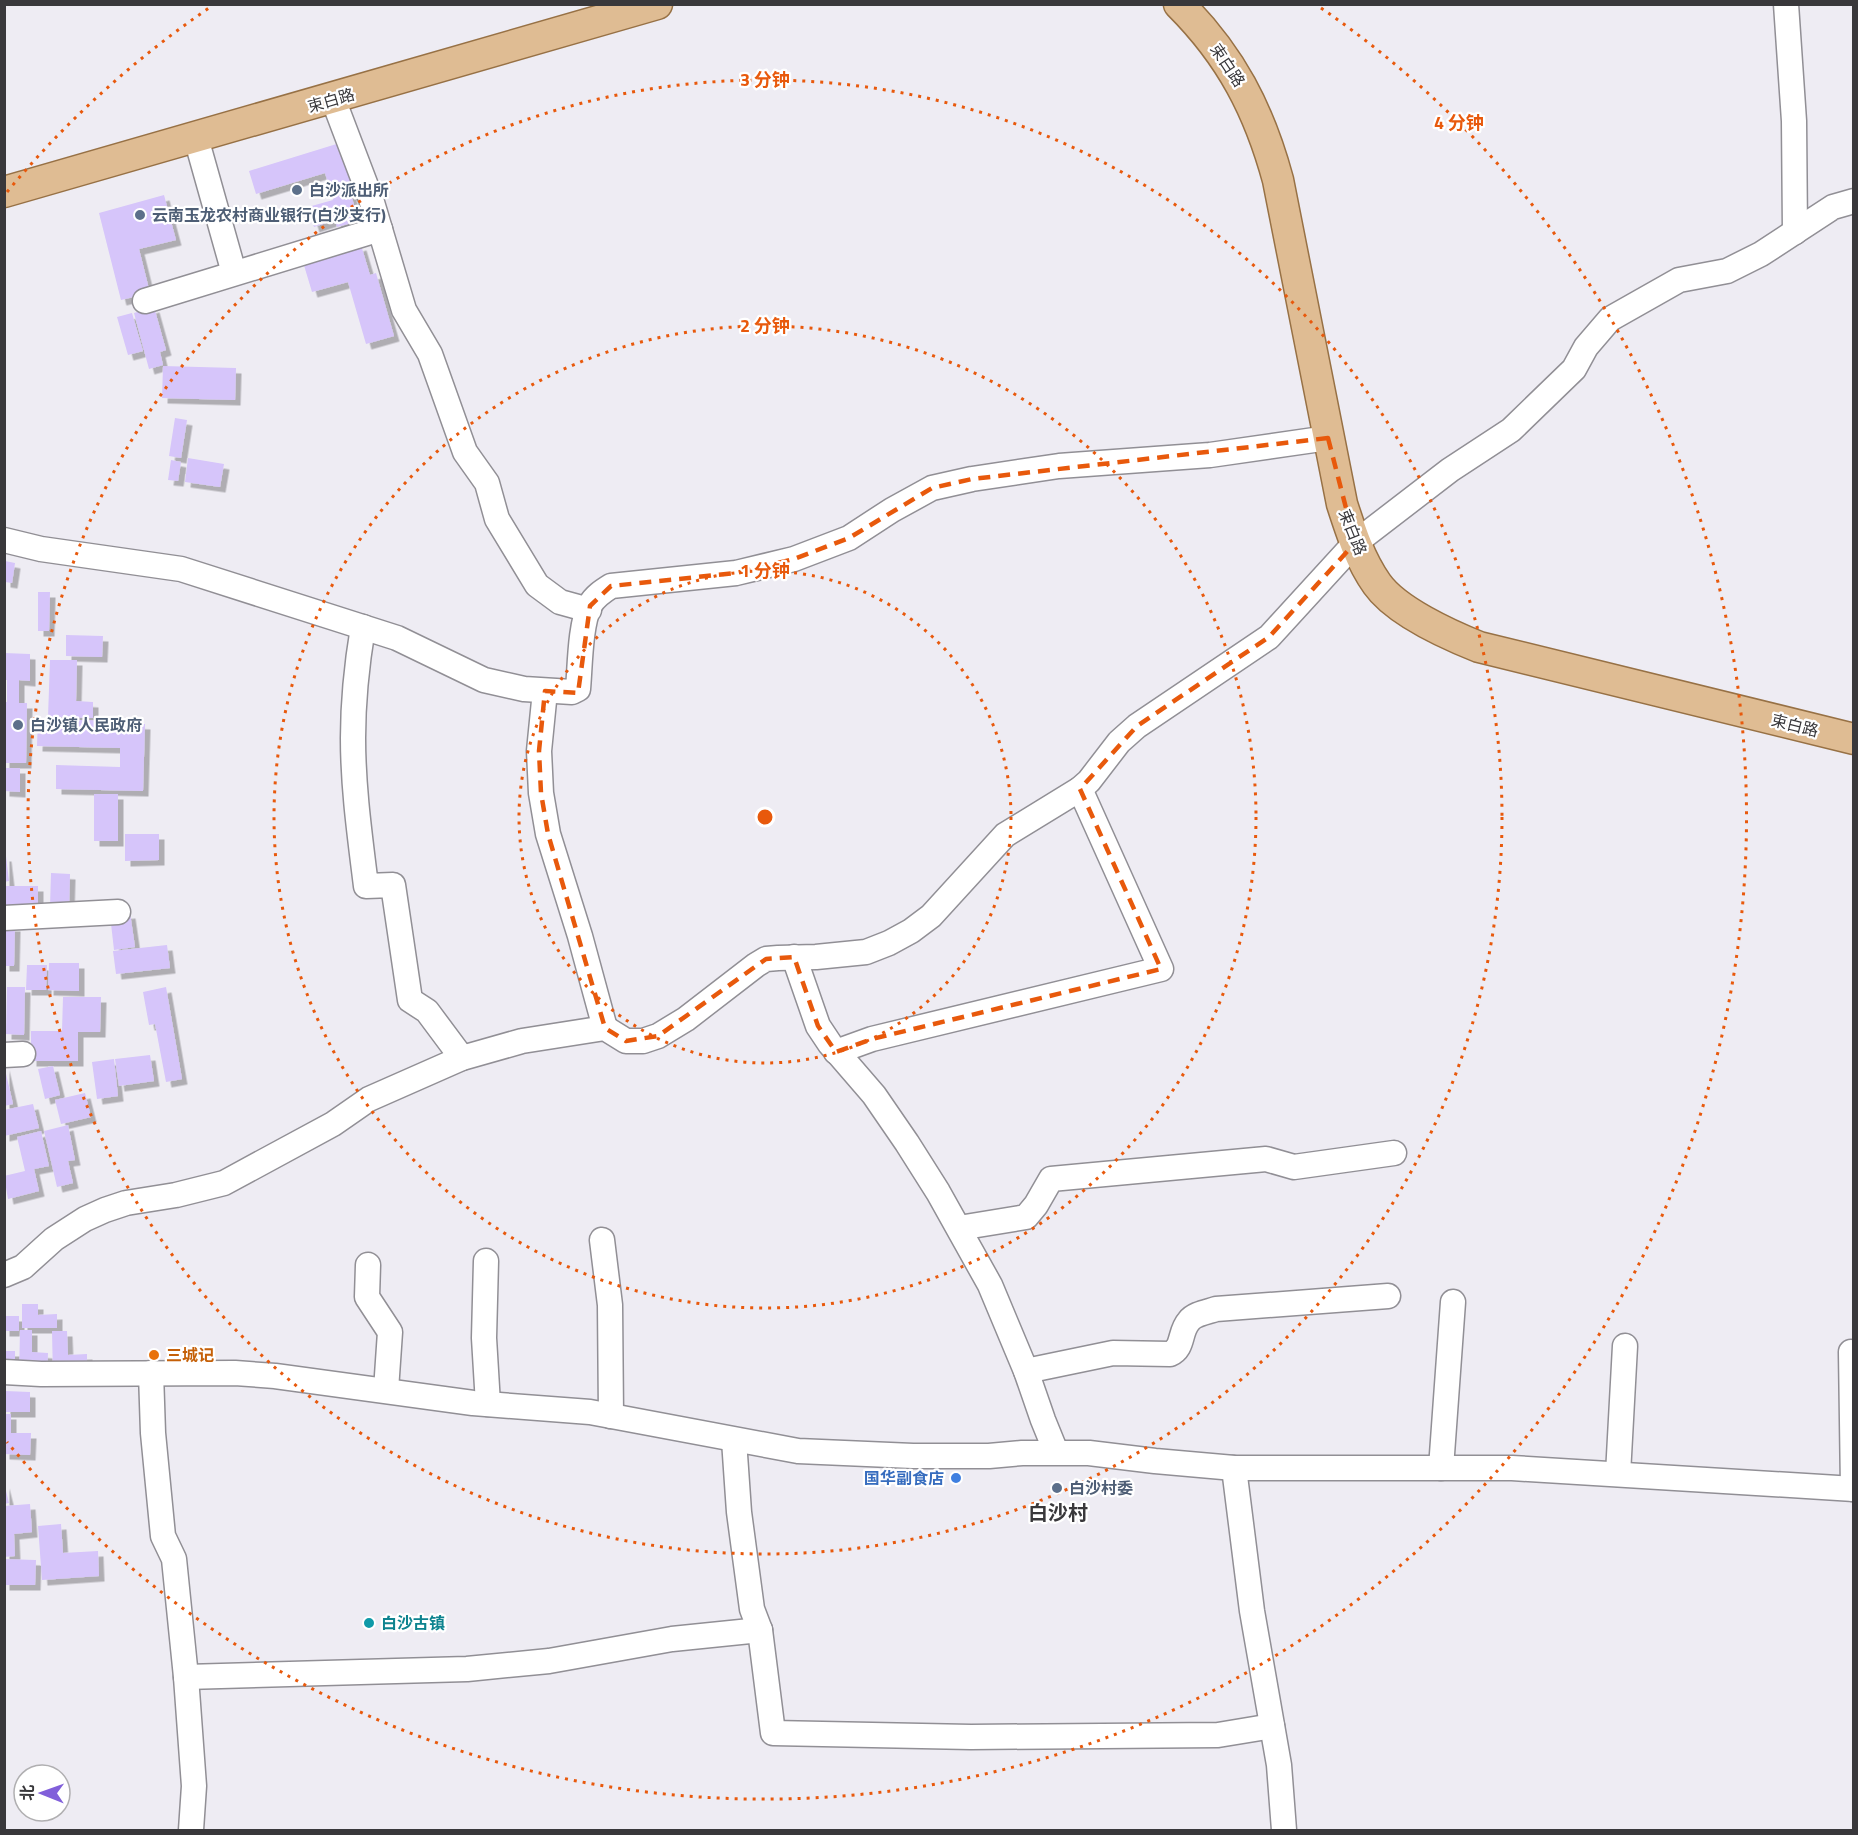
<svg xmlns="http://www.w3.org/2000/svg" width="1858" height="1835" viewBox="0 0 1858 1835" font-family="'Titillium Web','Noto Sans SC',sans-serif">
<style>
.building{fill:#d6c5fa;filter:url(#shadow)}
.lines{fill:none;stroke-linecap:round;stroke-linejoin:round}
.minor-casing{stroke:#918f95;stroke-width:27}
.major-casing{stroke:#977145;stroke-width:33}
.minor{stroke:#fff;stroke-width:24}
.major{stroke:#dfbc93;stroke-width:30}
.marked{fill:none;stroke:#e8590c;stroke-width:4.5;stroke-dasharray:12 8;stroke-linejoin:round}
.ring{fill:none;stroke:#e8590c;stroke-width:3;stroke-dasharray:3 6}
.service-dot{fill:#5c6f8a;stroke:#fff;stroke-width:2}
.food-dot{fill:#e8710a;stroke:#fff;stroke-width:2}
.shop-dot{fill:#3f7fe0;stroke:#fff;stroke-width:2}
.culture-dot{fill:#0f9aa8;stroke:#fff;stroke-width:2}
.labels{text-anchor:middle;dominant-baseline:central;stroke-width:4.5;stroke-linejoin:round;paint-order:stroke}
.street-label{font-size:16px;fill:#39383b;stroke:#fff}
.service-label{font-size:16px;font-weight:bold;fill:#4e5e75;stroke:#fff;text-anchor:start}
.food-label{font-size:16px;font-weight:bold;fill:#c56008;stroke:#fff;text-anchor:start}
.shop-label{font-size:16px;font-weight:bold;fill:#366cbe;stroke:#fff;text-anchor:end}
.culture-label{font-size:16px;font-weight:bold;fill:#0d838f;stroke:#fff;text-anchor:start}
.quarter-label{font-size:20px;font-weight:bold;fill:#39383b;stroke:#fff}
.centre{fill:#e8590c;stroke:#fff;stroke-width:3}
.ring-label{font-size:18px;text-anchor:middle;font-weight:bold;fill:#e8590c;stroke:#fff;stroke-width:4.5;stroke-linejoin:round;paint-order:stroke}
</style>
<defs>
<filter id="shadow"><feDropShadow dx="5.5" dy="5.5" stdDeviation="0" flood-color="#0004"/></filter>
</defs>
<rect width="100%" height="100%" fill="#eeecf3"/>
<g class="building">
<path d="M343 142 358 193 351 195 359 221 337 227 335 220 314 227 308 207 333 200 325 173 256 194 249 171Z"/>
<path d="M164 195 176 240 139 249 150 293 121 300 99 213Z"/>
<path d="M361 245 370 275 376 273 394 336 366 344 348 282 312 292 303 262Z"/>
<path d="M154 307 166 350 160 352 163 365 149 369 134 313Z"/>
<path d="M132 313 143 351 128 355 117 317Z"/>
<path d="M163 366 236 368 235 400 162 398Z"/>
<path d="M175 418 187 420 181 458 169 456Z"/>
<path d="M188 458 224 464 220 487 185 482Z"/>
<path d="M171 460 181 462 178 481 168 480Z"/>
<path d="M5 561 15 563 12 583 5 582Z"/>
<path d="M38 592H50L49 631H38Z"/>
<path d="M66 635 103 636 102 657 66 656Z"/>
<path d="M4 653 30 654V681L19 680V703H27L26 763H4V702H7V680H4Z"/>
<path d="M50 660H77L76 701 93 702V718L48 717Z"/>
<path d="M38 719 121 721 120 723 145 724 143 791 56 789V765L120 767V748L37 746Z"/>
<path d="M4 768H20V792L4 791Z"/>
<rect x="94" y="794" width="24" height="47"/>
<path d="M125 834H159V860L125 861Z"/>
<path d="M4 856H6L9 881 4 882Z"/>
<path d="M51 873 70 874 69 908 50 907Z"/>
<path d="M4 886H38V911L4 910Z"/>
<path d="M130 913 135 947 114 950 110 915Z"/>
<path d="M4 926H15L14 966H4Z"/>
<path d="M167 945 170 968 116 974 113 951Z"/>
<path d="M49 963H79V991L48 990Z"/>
<path d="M27 965H47L46 990H26Z"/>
<path d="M7 987H25L24 1035 6 1034Z"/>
<path d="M166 987 182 1079 166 1082 155 1024 149 1025 143 992Z"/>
<path d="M63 997H101L100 1032H78V1061H31V1031H62Z"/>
<path d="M150 1055 154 1081 119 1086 115 1059Z"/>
<path d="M114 1059 118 1096 97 1099 92 1062Z"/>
<path d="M4 1065 13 1104 4 1106Z"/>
<path d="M53 1066 60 1095 45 1099 38 1069Z"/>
<path d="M85 1093 91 1117 61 1124 55 1100Z"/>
<path d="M33 1104 39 1128 4 1136V1110Z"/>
<path d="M68 1125 75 1160 68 1161 73 1183 57 1187 44 1131Z"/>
<path d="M41 1131 49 1166 34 1169 39 1191 8 1199 4 1176 25 1171 17 1137Z"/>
<path d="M22 1304H38V1315L57 1314V1328H22Z"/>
<rect x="4" y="1316" width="15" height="15"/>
<path d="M20 1330H32V1352L48 1353 47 1378 19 1377Z"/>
<path d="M52 1331H67L68 1355 87 1354V1377L53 1378Z"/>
<rect x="4" y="1351" width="11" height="25"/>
<path d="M5 1391 30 1392V1412H5Z"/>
<path d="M4 1414H11V1433H31L30 1455 4 1454Z"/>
<path d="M4 1483 9 1503 4 1504Z"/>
<path d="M30 1504 32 1532 14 1534 15 1556 4 1557V1506Z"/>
<path d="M61 1524 63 1553 98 1551 99 1576 42 1580 38 1526Z"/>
<path d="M4 1559 36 1560 35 1585H4Z"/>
</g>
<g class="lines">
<defs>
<g id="minor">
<path d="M1786 4 1794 121 1795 232"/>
<path d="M333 99 371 199 404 310 430 354 465 452 487 483 497 519 537 585 560 602 589 610"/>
<path d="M196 138 234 273"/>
<path d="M145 301 380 229"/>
<path d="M4 540 41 549 181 569 397 638 484 680 524 689 572 692 578 689C580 667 580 624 590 605 595 596 603 591 611 586L736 573 794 559 849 538 892 510 932 488 972 479 1059 466 1210 455 1328 438"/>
<path d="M363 627C357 663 353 701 353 738 353 788 360 837 366 886L393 885 410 1000 427 1011 462 1058"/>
<path d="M545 691 539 751 541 793 548 834 580 936 605 1028"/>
<path d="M4 918 118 912"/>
<path d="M794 957 818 1026 830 1044 874 1095 907 1143 938 1192 990 1285 1026 1371 1043 1420 1056 1452"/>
<path d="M836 1052 872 1039 1161 969 1080 789"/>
<path d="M4 1055 23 1054"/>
<path d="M959 1228 1026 1217 1036 1205 1051 1179 1266 1159 1294 1167 1394 1153"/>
<path d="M602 1240 610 1305 611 1416"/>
<path d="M486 1261 484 1338 488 1404"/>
<path d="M368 1265 367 1297 390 1332 386 1390"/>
<path d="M4 1275 23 1267 54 1239 85 1219 105 1210 126 1203 176 1195 224 1183 333 1124 369 1099 462 1058 522 1041 605 1028 626 1041H643L658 1036 686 1019 756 965 766 959 778 958 816 957 866 952 889 943 911 931 931 916 1005 835 1080 789 1089 781 1119 742 1137 726 1269 637 1355 543 1450 470 1511 430 1574 369 1586 347 1610 319 1679 280 1727 271 1761 254 1833 207 1854 201"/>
<path d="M1851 1352 1853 1489"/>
<path d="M1026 1371 1113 1353 1170 1354C1184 1348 1179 1332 1189 1321 1194 1314 1207 1312 1216 1309L1388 1296"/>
<path d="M4 1372 41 1374 235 1373 275 1376 473 1403 590 1412 798 1451 913 1456H989L1022 1453H1089L1155 1461 1234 1468H1512L1854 1489"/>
<path d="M151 1373 153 1433 163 1536 174 1559 186 1677 194 1786 191 1830"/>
<path d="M734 1440 739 1512 752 1609 760 1630 773 1733 971 1737 1218 1735 1272 1726"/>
<path d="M1234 1468 1252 1611 1279 1765 1284 1830"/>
<path d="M1441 1468 1453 1302"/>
<path d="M1618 1474 1625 1346"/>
<path d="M186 1677 467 1669 549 1661 672 1639 760 1630"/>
</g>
<g id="major">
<path d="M1179 4C1231 56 1259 110 1278 180L1342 504C1351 532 1360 560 1377 584 1396 611 1449 635 1479 647L1854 739"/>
<path d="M4 192 657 4"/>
</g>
</defs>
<use href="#minor" class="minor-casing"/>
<use href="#major" class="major-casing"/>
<use href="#minor" class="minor"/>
<use href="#major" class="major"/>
</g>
<path class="marked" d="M1328 438 1355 543 1269 637 1137 726 1080 789 1161 969 872 1039 836 1052 818 1026 794 957 766 959 658 1036 626 1041 605 1028 548 834 541 793 539 751 545 691 578 693 590 606 611 586 736 573 794 559 849 538 932 488 972 479Z"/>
<g class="ring">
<circle cx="765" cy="817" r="246"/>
<circle cx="765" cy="817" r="491"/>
<circle cx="765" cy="817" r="737"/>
<path d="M7 192A982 982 0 0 1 209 8M1321 8A982 982 0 1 1 7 1442"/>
</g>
<g class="service-dot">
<circle cx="297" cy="190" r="6"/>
<circle cx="140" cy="215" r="6"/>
<circle cx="18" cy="725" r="6"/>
<circle cx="1057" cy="1488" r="6"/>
</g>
<circle class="food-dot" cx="154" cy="1355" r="6"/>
<circle class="shop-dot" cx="956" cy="1478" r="6"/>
<circle class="culture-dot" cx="369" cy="1623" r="6"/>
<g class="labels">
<g class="street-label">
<text transform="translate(1228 65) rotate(56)">束白路</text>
<text transform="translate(331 100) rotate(-16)">束白路</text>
<text transform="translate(1353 532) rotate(68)">束白路</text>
<text transform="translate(1795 725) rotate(14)">束白路</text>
</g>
<g class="service-label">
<text x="309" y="190">白沙派出所</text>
<text x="152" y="215">云南玉龙农村商业银行(白沙支行)</text>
<text x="30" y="725">白沙镇人民政府</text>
<text x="1069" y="1488">白沙村委</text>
</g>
<g class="food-label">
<text x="166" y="1355">三城记</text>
</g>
<g class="shop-label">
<text x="944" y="1478">国华副食店</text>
</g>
<g class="culture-label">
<text x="381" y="1623">白沙古镇</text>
</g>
<g class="quarter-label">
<text x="1058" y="1512">白沙村</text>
</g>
</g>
<circle cx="765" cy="817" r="9" class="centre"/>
<g class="ring-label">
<text x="765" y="86">3 分钟</text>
<text x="1459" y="129">4 分钟</text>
<text x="765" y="332">2 分钟</text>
<text x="765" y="577">1 分钟</text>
</g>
<rect width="1858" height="1835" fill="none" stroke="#39383b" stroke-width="12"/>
<g transform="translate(42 1793) rotate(271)"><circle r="28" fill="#ffffff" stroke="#b0afb1" stroke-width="1.5"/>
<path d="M0-4.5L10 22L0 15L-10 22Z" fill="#815fda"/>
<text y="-9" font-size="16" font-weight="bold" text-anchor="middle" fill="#39383b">北</text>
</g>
</svg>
